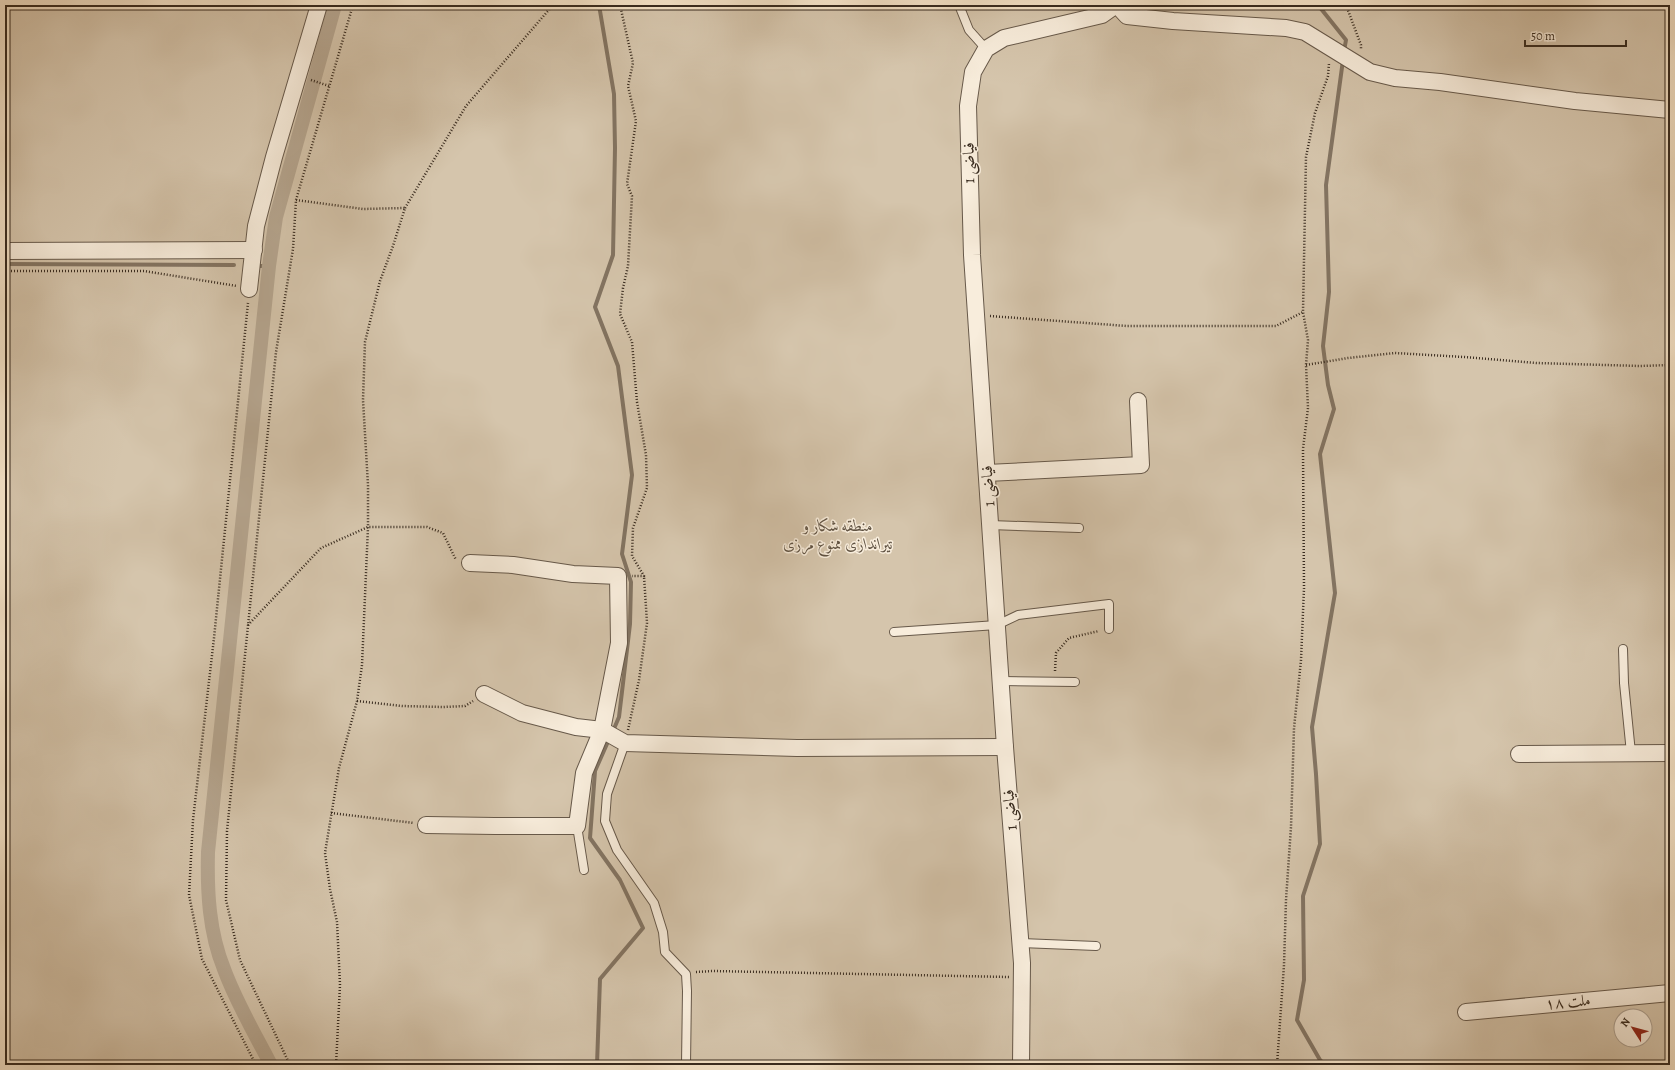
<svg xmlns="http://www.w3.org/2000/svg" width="1675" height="1070" viewBox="0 0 1675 1070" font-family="Alegreya,Amiri,serif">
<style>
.green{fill:#d5c5ac;stroke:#867866;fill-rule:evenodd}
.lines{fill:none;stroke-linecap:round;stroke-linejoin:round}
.stream{stroke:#837462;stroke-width:4}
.canal{stroke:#b5a58f;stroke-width:14}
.service-casing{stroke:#67594a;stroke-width:10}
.minor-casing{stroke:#67594a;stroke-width:18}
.path{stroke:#382b1f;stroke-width:2.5;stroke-dasharray:1 2;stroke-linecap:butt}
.service{stroke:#f8eddc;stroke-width:8}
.minor{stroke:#f8eddc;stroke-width:16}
.labels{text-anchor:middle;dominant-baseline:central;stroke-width:3;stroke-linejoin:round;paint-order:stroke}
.street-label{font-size:16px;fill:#382b1f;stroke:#f8eddc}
.park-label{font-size:16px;font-style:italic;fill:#5f5242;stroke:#f8eddc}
</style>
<rect width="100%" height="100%" fill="#f5e4c9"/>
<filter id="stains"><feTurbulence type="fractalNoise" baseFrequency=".005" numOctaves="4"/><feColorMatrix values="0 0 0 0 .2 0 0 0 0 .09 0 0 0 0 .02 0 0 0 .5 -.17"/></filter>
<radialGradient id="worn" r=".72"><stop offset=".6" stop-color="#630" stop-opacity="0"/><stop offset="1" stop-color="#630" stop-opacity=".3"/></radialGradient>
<path class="green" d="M5 5H1670V1065H5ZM1621 1016H1645V1040H1621Z"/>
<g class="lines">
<g class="stream">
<path d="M599 5 614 94 615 148 613 255 595 307 618 366 632 475 622 554 631 582 630 624 619 717 613 731"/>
<path d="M1318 5 1346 40 1344 51"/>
<path d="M5 264 234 265"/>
<path d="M258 266H269"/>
<path d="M597 1065 600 979 643 928 620 880 590 838 595 771 610 737"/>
<path d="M1325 1065 1320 1060 1297 1020 1304 980 1303 896 1320 844 1316 774 1312 727 1335 593 1320 454 1334 409 1328 385 1323 346 1329 292 1326 185 1343 60"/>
</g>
<path class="canal" d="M271 1065C255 1034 236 1002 224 969 209 932 207 892 208 852L269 266 276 217 335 5"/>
<defs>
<g id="service">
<path d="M959 5 969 30 986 49"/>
<path d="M990 525 1079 528"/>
<path d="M894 632 997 625 1018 615 1109 604V629"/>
<path d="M1623 649 1624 683 1631 753"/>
<path d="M1001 681 1075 682"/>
<path d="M625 743 607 794 605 821 617 850 654 903 663 932 665 952 686 974 687 991 686 1065"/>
<path d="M577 826 584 870"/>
<path d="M1021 943 1096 946"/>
</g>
<g id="minor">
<path d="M1117 5 1127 16 1173 21 1286 28 1305 32 1370 72 1395 78 1440 82 1575 101 1670 110"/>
<path d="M5 251 254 250"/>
<path d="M249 289 256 226 274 157 319 5"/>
<path d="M987 473 1141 465 1138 401"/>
<path d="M484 694 522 713 576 727 602 730 625 743 797 748 1005 747"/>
<path d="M1519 754 1670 753"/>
<path d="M426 825 495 826H577L584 773 602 730 619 643 618 576 573 574 513 565 470 563"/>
<path d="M1466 1012 1670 993"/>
<path d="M1021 1065 1022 963 1005 747 972 255 968 106 973 72 986 49 1004 38 1102 15 1116 5"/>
</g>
</defs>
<use href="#service" class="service-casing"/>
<use href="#minor" class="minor-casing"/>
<g class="path">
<path d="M620 5 633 63 628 86 636 121 627 184 632 196 628 266 623 288 620 314 632 342 637 402 646 455 647 488 633 528 632 556 644 576H632"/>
<path d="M1346 5 1361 45V50"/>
<path d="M311 80 329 86"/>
<path d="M296 200 363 209 405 208 393 246 380 281 365 342 363 400 368 485V527L362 665 357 701 339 768 325 853 330 889 337 922 340 985 336 1065"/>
<path d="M405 208 466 106 553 5"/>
<path d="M5 271H144L237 286"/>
<path d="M248 303 214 638 193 820 189 895 202 959 256 1065"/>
<path d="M990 316 1127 326H1276L1303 312 1306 157 1315 113 1328 76 1329 63"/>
<path d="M1306 365 1348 358 1395 353 1464 357 1536 363 1640 366 1670 365"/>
<path d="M248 625 321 548 368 527H427L443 533 456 560"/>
<path d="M1055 671 1056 653 1069 638 1099 631"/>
<path d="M357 701 402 706 443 707 465 706 473 701"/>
<path d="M628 730 639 680 647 623 644 576"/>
<path d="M331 813 414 823"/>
<path d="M696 972 713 971 1009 977"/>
<path d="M290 1065 240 960 226 900 227 831 276 352 293 249 296 200 353 5"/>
<path d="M1277 1065 1284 965 1286 900 1291 827 1294 728 1301 660 1304 588 1303 449 1308 408 1306 365 1308 340 1303 312"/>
</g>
<use href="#service" class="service"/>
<use href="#minor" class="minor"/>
</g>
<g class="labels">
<g class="street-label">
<text transform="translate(969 163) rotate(-91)">فیاضی 1</text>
<text transform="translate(988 486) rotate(-94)">فیاضی 1</text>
<text transform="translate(1010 810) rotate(-95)">فیاضی 1</text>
<text transform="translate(1568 1002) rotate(-5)">ملت ۱۸</text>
</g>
<g class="park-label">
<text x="838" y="526">منطقه شکار و<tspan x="838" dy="18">تیراندازی ممنوع مرزی</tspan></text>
</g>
</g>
<rect width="1675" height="1070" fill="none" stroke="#f5e4c9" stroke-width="20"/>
<rect x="6" y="6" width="1663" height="1058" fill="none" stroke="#382b1f" stroke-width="2"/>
<rect x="10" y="10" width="1655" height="1050" fill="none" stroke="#382b1f"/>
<g transform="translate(1633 1028) rotate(306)"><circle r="19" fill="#f8eddc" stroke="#ab9f90"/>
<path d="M0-3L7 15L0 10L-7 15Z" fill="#8f2418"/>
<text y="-6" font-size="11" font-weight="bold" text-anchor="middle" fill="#382b1f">N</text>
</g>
<path d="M1525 40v6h101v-6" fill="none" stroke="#382b1f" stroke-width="2"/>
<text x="1531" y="40" font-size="12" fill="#382b1f" stroke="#f8eddc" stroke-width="3" paint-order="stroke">50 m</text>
<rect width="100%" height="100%" filter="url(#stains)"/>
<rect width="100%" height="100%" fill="url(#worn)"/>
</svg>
